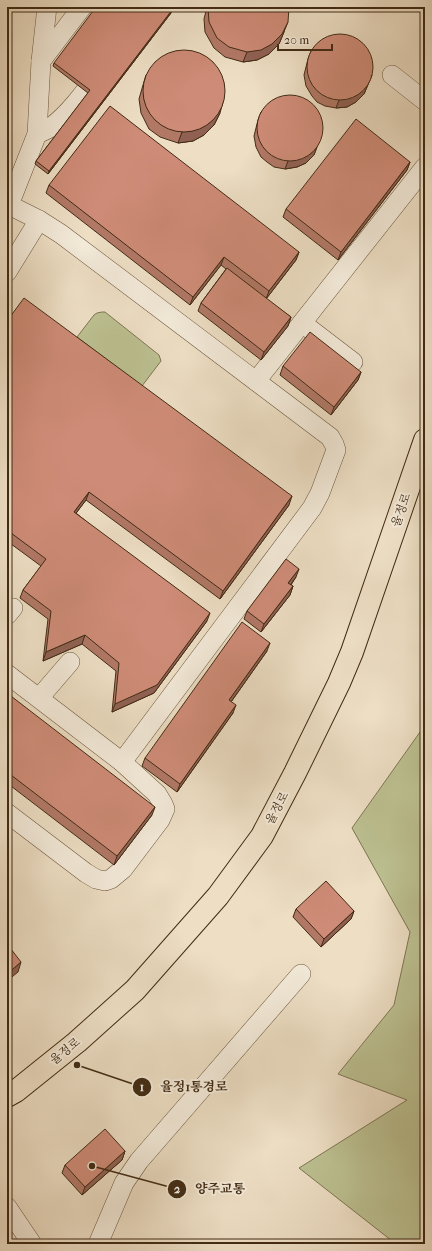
<svg xmlns="http://www.w3.org/2000/svg" width="432" height="1251" viewBox="0 0 432 1251" font-family="'IM FELL French Canon','Noto Serif KR',serif">
<style>
.green{fill:#bcc091;stroke:#7e7652}
.lines{fill:none;stroke-linecap:round;stroke-linejoin:round}
.minor-casing{stroke:#6c5840;stroke-width:20}
.major-casing{stroke:#412b14;stroke-width:24}
.minor{stroke:#f3ead9;stroke-width:19}
.major{stroke:#eddec4;stroke-width:22}
.wall{fill:#b17866;stroke:#412b14}
.shaded-wall{fill:#906153;stroke:#412b14}
.building{fill:#ce8b77;stroke:#412b14}
.labels{text-anchor:middle;dominant-baseline:central;stroke-width:4;stroke-linejoin:round;paint-order:stroke}
.street-label{font-size:12px;fill:#412b14;stroke:#f3ead9}
.leader{fill:none;stroke:#412b14;stroke-width:1.5}
.callout-dot{fill:#412b14;stroke:#f3ead9;stroke-width:1.5}
.mark-label{font-size:12px;text-anchor:middle;font-weight:bold;fill:#fff}
.callout-label{font-size:13px;text-anchor:middle;font-weight:bold;fill:#412b14;stroke:#f3ead9;stroke-width:4;stroke-linejoin:round;paint-order:stroke}
</style>
<rect width="100%" height="100%" fill="#eddec4"/>
<filter id="stains"><feTurbulence type="fractalNoise" baseFrequency=".005" numOctaves="4"/><feColorMatrix values="0 0 0 0 .2 0 0 0 0 .09 0 0 0 0 .02 0 0 0 .5 -.17"/></filter>
<radialGradient id="worn" r=".72"><stop offset=".6" stop-color="#630" stop-opacity="0"/><stop offset="1" stop-color="#630" stop-opacity=".3"/></radialGradient>
<g class="green">
<path d="M102 312H105L159 355 161 361 142 386 77 337 94 315 97 313Z"/>
<path d="M425 725V1244H396L299 1168 407 1100 338 1074 394 1005 410 932 352 828Z"/>
</g>
<g class="lines">
<defs>
<g id="minor">
<path d="M41 61 47 7"/>
<path d="M392 75 425 101"/>
<path d="M37 134C42 132 47 130 51 127 71 112 86 90 100 71"/>
<path d="M7 204 39 220 61 234 330 437 334 444 336 450 320 493 312 508 122 762"/>
<path d="M9 205 37 134 41 61 82 7"/>
<path d="M7 272 39 220"/>
<path d="M302 323 353 362"/>
<path d="M256 381 425 167"/>
<path d="M7 615 13 608"/>
<path d="M7 674 122 762 157 794 163 804 165 809 160 820 123 869 111 879 105 881 96 879 86 873 7 813"/>
<path d="M39 698 70 662"/>
<path d="M7 1207 32 1244"/>
<path d="M98 1244 124 1183 139 1161 301 974"/>
</g>
<path id="major" d="M7 1096 16 1091 77 1042 135 990 218 896 262 836 295 773 339 683 352 652 425 440"/>
</defs>
<use href="#minor" class="minor-casing"/>
<use href="#major" class="major-casing"/>
<use href="#minor" class="minor"/>
<use href="#major" class="major"/>
</g>
<g class="wall">
<path d="M207 7H289L284 32 279 44 269 54 257 60 243 62 225 57 214 48 205 32 204 19Z"/>
<path d="M171 13 48 174 35 164 36 161 88 93 53 66 54 63Z"/>
<path d="M311 51 372 75 364 94 356 102 347 107 336 108 325 106 317 102 312 96 306 86 304 75 308 59Z"/>
<path d="M146 75 220 113 214 125 204 135 193 141 178 143 160 137 149 129 141 113 139 99 143 85Z"/>
<path d="M261 112 318 144 314 155 306 163 297 167 285 169 274 167 267 162 261 157 256 147 254 136 258 120Z"/>
<path d="M410 162 407 170 338 260 283 217 286 209Z"/>
<path d="M49 185 299 252 296 260 266 299 291 317 288 326 261 360 198 311 201 303 226 269 221 265 190 305 46 193Z"/>
<path d="M7 321 289 505 220 599 86 500 76 513 207 621 154 693 112 712 116 671 82 644 43 661 48 619 20 598 23 590 41 566 7 541Z"/>
<path d="M283 366 361 372 358 380 331 415 280 375Z"/>
<path d="M296 577 291 585 293 586 290 595 261 632 244 619 247 611Z"/>
<path d="M267 651 231 702 233 713 177 792 142 766 145 758Z"/>
<path d="M7 693 152 815 114 865 7 783Z"/>
<path d="M296 909 354 911 351 919 321 947 293 917Z"/>
<path d="M125 1151 122 1160 82 1195 62 1173 65 1165Z"/>
</g>
<g class="shaded-wall">
<path d="M172 10 171 13 48 174 49 171Z"/>
<path d="M288 22 279 44 269 54 257 60 243 62 247 52Z"/>
<path d="M372 75 364 94 356 102 347 107 336 108 339 100Z"/>
<path d="M223 102 220 113 214 125 204 135 193 141 178 143 182 132Z"/>
<path d="M321 136 314 155 306 163 297 167 285 169 288 161Z"/>
<path d="M410 162 407 170 338 260 341 252Z"/>
<path d="M299 252 296 260 266 299 269 291Z"/>
<path d="M224 257 221 265 190 305 193 297Z"/>
<path d="M291 317 288 326 261 360 264 352Z"/>
<path d="M361 372 358 380 331 415 334 407Z"/>
<path d="M89 492 86 500 71 520 74 512Z"/>
<path d="M292 496 289 505 220 599 223 591Z"/>
<path d="M299 569 296 577 286 591 288 583Z"/>
<path d="M293 586 290 595 261 632 264 624Z"/>
<path d="M210 613 207 621 154 693 112 712 115 704Z"/>
<path d="M85 635 82 644 43 661 46 652Z"/>
<path d="M270 643 267 651 226 709 229 700Z"/>
<path d="M236 705 233 713 177 792 180 784Z"/>
<path d="M155 807 152 815 114 865 117 856Z"/>
<path d="M354 911 351 919 321 947 324 939Z"/>
<path d="M21 962 18 972 7 981V974Z"/>
<path d="M125 1151 122 1160 82 1195 85 1187Z"/>
</g>
<g class="building">
<path d="M96 7H168L172 10 49 171 36 161 90 90 54 63Z"/>
<path d="M208 7H289L288 22 282 34 272 44 261 50 247 52 229 47 217 38 209 22Z"/>
<circle cx="340" cy="67" r="33"/>
<circle cx="184" cy="91" r="41"/>
<circle cx="290" cy="128" r="33"/>
<path d="M110 106 299 252 269 291 224 257 193 297 49 185Z"/>
<path d="M356 119 410 162 341 252 286 209Z"/>
<path d="M227 268 291 317 264 352 201 303Z"/>
<path d="M24 298 292 496 223 591 89 492 74 512 210 613 157 685 115 704 119 663 85 635 46 652 51 611 23 590 46 559 7 530V321Z"/>
<path d="M310 332 361 372 334 407 283 366Z"/>
<path d="M286 559 299 569 288 583 293 586 264 624 247 611Z"/>
<path d="M242 622 270 643 229 700 236 705 180 784 145 758Z"/>
<path d="M7 693 155 807 117 856 7 772Z"/>
<path d="M326 881 354 911 324 939 296 909Z"/>
<path d="M7 944 21 962 7 974Z"/>
<path d="M105 1129 125 1151 85 1187 65 1165Z"/>
</g>
<g class="labels">
<g class="street-label">
<text transform="translate(401 510) rotate(-71)">율정로</text>
<text transform="translate(277 808) rotate(-62)">율정로</text>
<text transform="translate(65 1051) rotate(-39)">율정로</text>
</g>
</g>
<path class="leader" d="M77 1065L142 1087M92 1166L177 1189"/>
<g class="callout-dot">
<circle cx="77" cy="1065" r="4"/>
<circle cx="92" cy="1166" r="4"/>
<circle cx="142" cy="1087" r="10"/>
<circle cx="177" cy="1189" r="10"/>
</g>
<g class="mark-label">
<text x="142" y="1091">1</text>
<text x="177" y="1193">2</text>
</g>
<g class="callout-label">
<text x="194" y="1091">율정1통경로</text>
<text x="220" y="1193">양주교통</text>
</g>
<rect width="432" height="1251" fill="none" stroke="#eddec4" stroke-width="24"/>
<rect x="8" y="8" width="416" height="1235" fill="none" stroke="#412b14" stroke-width="2"/>
<rect x="12" y="12" width="408" height="1227" fill="none" stroke="#412b14"/>
<path d="M278 44v6h54v-6" fill="none" stroke="#412b14" stroke-width="2"/>
<text x="284" y="44" font-size="12" fill="#412b14" stroke="#f3ead9" stroke-width="3" paint-order="stroke">20 m</text>
<rect width="100%" height="100%" filter="url(#stains)"/>
<rect width="100%" height="100%" fill="url(#worn)"/>
</svg>
